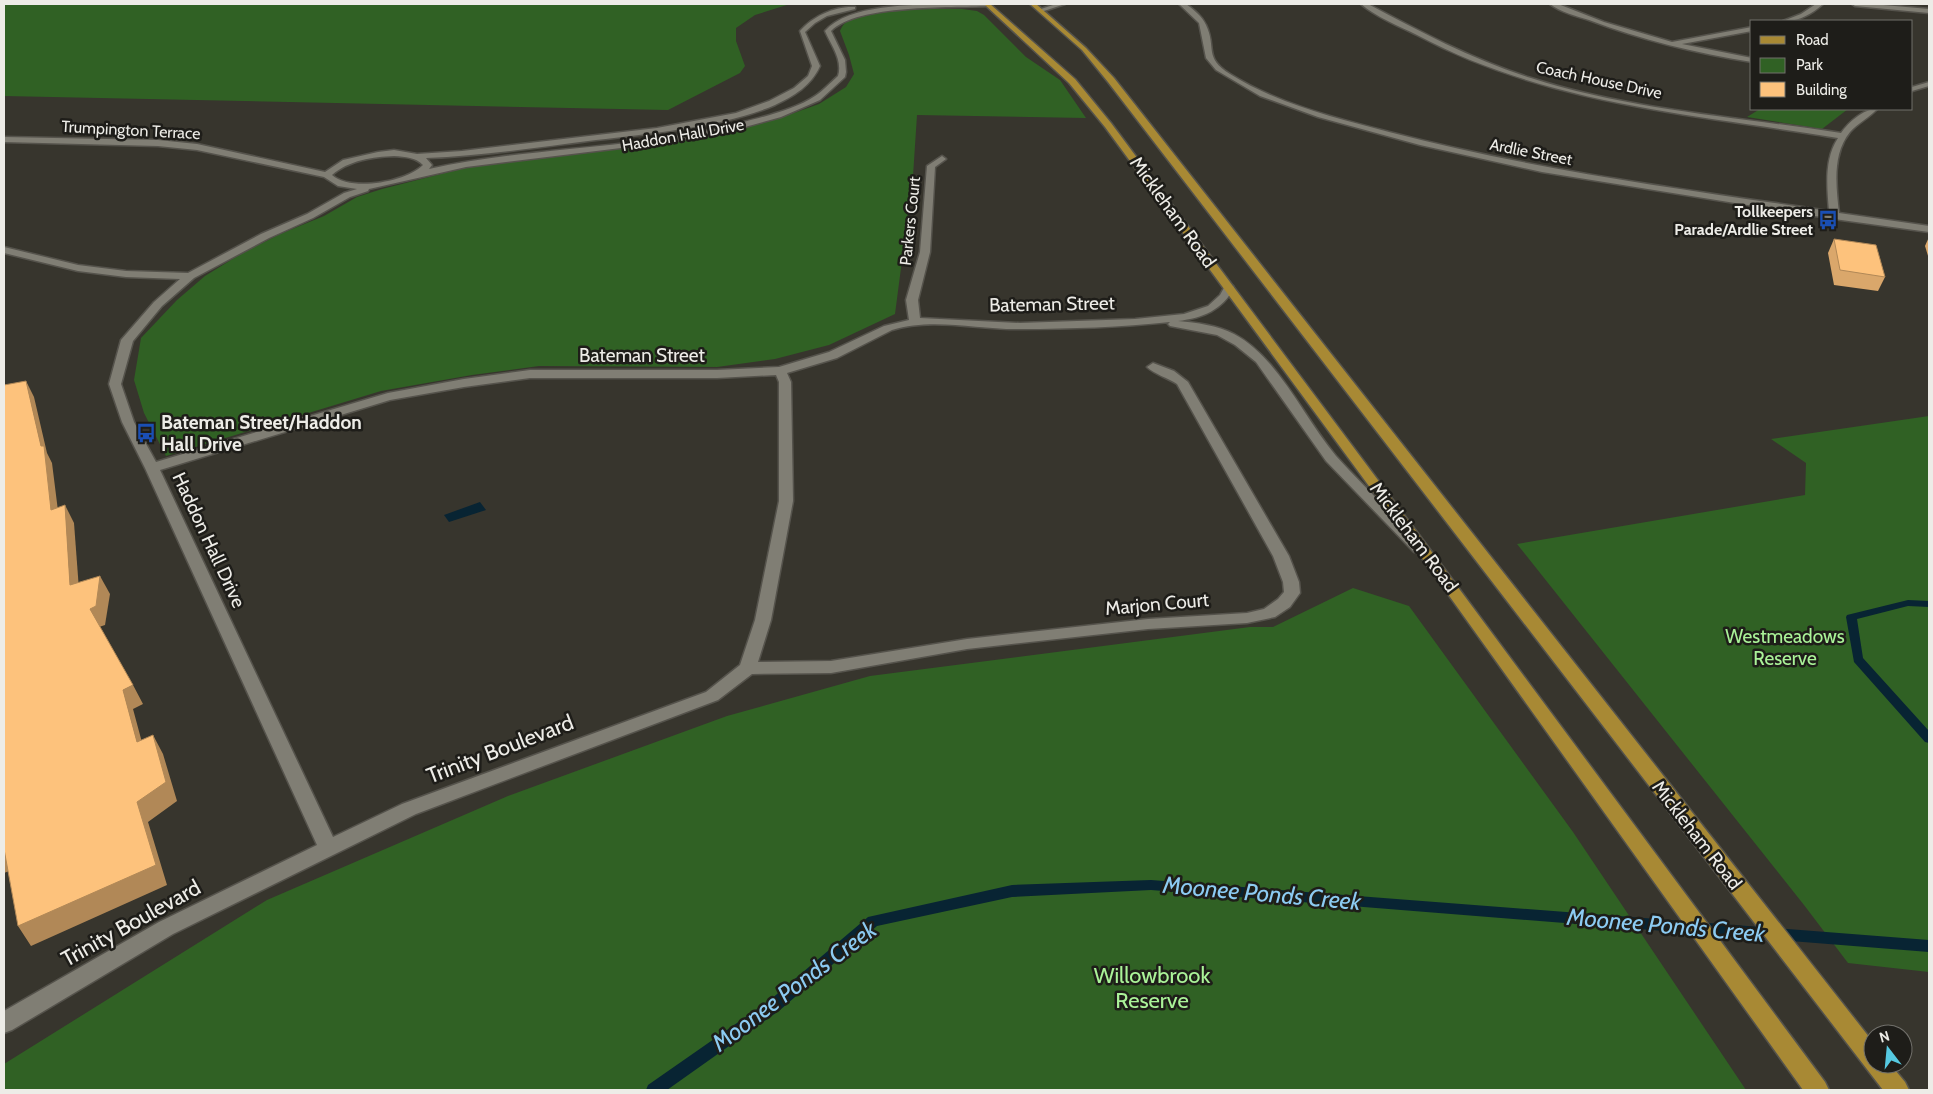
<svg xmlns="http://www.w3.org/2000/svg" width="1933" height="1094" viewBox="0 0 1933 1094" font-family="Cabin,sans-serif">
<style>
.green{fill:#306124}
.water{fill:#082433}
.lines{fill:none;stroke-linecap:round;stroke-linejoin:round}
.stream{fill:#082433;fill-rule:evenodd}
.minor-casing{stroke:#55534c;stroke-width:3}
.major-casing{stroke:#55534c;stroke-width:3}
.minor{fill:#807e74;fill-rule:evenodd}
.major{fill:#a88934;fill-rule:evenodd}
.wall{fill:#daa76b}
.shaded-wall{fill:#b18857}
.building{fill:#fdc27c;stroke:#b18857}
.labels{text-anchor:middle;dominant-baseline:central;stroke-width:5;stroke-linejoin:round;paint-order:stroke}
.far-street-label{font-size:16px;fill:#edece7;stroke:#1e1d19}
.far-poi-label{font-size:16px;font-weight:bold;fill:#edece7;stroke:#1e1d19;text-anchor:end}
.street-label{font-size:19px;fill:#edece7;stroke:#1e1d19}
.poi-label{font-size:19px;font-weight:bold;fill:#edece7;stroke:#1e1d19;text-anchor:start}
.park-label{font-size:19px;fill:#aaf398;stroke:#1e1d19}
.near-street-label{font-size:22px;fill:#edece7;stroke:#1e1d19}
.near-park-label{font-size:22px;fill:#aaf398;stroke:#1e1d19}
.near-water-label{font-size:24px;font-style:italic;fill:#8ccbf2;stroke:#1e1d19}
</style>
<rect width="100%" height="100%" fill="#37352d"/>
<g class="green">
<path d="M4 4H790L755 15 736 28V41L745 66 740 73 668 110 4 96Z"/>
<path d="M962 9 977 11 984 15 1026 57 1060 80 1086 118 917 115 913 176 895 314 829 345 775 359 717 367 539 366 472 375 381 391 166 456 144 413 134 380 141 338 177 300 205 276 239 255 280 234 324 216 357 197 382 189 476 165 660 142 732 131 777 119 819 104 846 87 854 74 849 55 840 31C841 29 842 26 844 24 857 7 939 9 962 9Z"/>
<path d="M1760 109H1848L1822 129 1747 117Z"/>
<path d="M1929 416V972L1848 963 1804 905 1517 544 1805 495 1806 463 1771 439Z"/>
<path d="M1353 588 1409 606 1573 832 1746 1090H4V1064L267 900 508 796 727 716 870 676 1250 627H1273Z"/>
</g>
<path class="water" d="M480 502 486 510 449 522 444 515Z"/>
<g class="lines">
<g class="stream">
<path d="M1908 600 1929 601V607L1908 606 1857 619 1863 658 1929 731V743L1925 742 1854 662 1846 617 1847 615Z"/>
<path d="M1151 880 1929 940V952L1151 890 1012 897 877 926 780 1010 667 1090H646L648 1085 770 1000 868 917 1012 885Z"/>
</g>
<defs>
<g id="minor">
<path d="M948 4H991L988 6C950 8 858 4 831 31L845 60 846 72 845 77 820 100 781 117 727 132 670 142 466 167 369 189 368 191 350 197 313 218 269 238 194 278 162 306 133 341 121 384 134 422 156 462 388 393 464 379 530 370H717L779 367 829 352 884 326 909 320 906 300 920 252 927 166 942 156 946 159 935 167 930 252 918 300 920 318 1020 323 1135 319 1184 314 1208 306 1220 295 1225 286H1233L1234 288C1222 310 1203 318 1178 321 1197 323 1217 325 1234 334 1278 357 1304 418 1336 456 1364 487 1395 516 1424 546L1427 549 1424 552H1414L1326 461 1256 362 1235 345 1217 335 1170 326 1168 324 1170 322C1121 327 1071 329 1021 329 979 330 933 317 892 330L837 358 787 373 791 382 793 501 771 620 758 662 831 661 967 639 1148 619 1247 613 1264 609 1278 599 1284 592 1283 582 1273 556 1177 384C1168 378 1154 374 1147 367L1153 363 1174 371 1188 382 1289 556 1299 582 1300 593 1290 607 1275 617 1247 623 1148 629 967 649 831 673 752 674 718 700 416 814 173 934 12 1030 4 1033V1011L159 922 317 845 145 468 122 422 109 384 121 340 154 302 180 279 126 277 78 271 4 253V247L78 265 126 271 188 273 261 234 307 214 344 193 357 189 338 186 324 177 197 150 158 146 4 142V137L158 140 197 144 325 172 343 160 378 152 394 150 417 154 462 151 657 128 736 113 769 101 794 88 808 76 812 66 800 31C813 16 835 6 855 7V9L827 16 815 23 805 32 820 66C811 86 794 96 775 105 724 127 652 133 596 140 540 147 483 156 426 158L432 165 429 169C532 146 641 150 744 122 766 116 796 109 815 96 823 91 830 83 838 76 843 60 831 45 825 31 848 4 913 5 948 4ZM394 156C406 157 415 157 423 165 406 182 351 192 332 175 349 160 373 157 394 156ZM776 375 779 382V501L755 620 740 665 706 692 402 804 333 837 160 470 390 400 464 387 530 378H717Z"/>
<path d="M1056 4H1065L1041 12 1038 10Z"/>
<path d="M1179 4H1186C1194 10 1202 16 1206 25 1217 48 1203 57 1230 74 1278 104 1335 118 1389 132 1534 170 1681 189 1829 211 1827 187 1824 159 1838 138 1695 114 1548 105 1417 35 1399 26 1376 17 1361 4H1368C1421 32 1473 60 1531 78 1630 110 1738 117 1841 133 1849 122 1863 109 1877 109 1870 117 1858 123 1850 132 1832 154 1836 186 1839 213L1929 226V232L1834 219 1542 172 1420 145 1318 117 1260 96 1216 70 1206 58 1199 23Z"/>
<path d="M1550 4H1558L1604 22 1672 42 1752 27V31L1682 44 1752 58V62C1696 53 1642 40 1589 20 1576 16 1560 12 1550 4Z"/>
<path d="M1816 4H1823C1812 14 1798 22 1783 21L1801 14Z"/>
<path d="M1852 4H1872L1929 9V13L1855 6Z"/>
<path d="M1929 82V86L1912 91V87Z"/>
</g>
<g id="major">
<path d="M984 4H990L1075 79 1111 123 1440 563 1825 1082 1829 1090H1803L1430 569 1105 127 1069 83Z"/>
<path d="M1030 4H1036L1086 48 1114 78 1873 1042V1064H1890L1905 1082 1909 1090H1883L1108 82 1082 50Z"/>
</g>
</defs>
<use href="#minor" class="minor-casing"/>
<use href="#major" class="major-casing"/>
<use href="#minor" class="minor"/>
<use href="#major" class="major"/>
</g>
<g class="wall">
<path d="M1929 237V259L1925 246Z"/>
<path d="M1834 239 1885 277 1878 291 1834 285 1828 253Z"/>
</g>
<g class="shaded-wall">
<path d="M26 381 34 397 47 453 52 463 60 527 51 510 41 446Z"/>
<path d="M65 505 74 523 80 603 70 585Z"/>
<path d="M100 576 110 594 105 625 99 627 90 609Z"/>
<path d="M133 685 143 704 133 709 147 761 137 742 123 690Z"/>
<path d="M153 735 163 754 177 801 148 822 167 885 31 946 18 926 137 802Z"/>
<path d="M4 849 17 868 4 873Z"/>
</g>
<g class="building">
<path d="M1834 239 1876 245 1885 277 1840 270Z"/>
<path d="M26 381 41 446H44L51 510 65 505 70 585 100 576 96 606 90 609 133 685 123 690 137 742 153 735 166 782 137 802 156 865 18 926 4 849V385Z"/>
</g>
<defs>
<symbol id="bus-bare" viewBox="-9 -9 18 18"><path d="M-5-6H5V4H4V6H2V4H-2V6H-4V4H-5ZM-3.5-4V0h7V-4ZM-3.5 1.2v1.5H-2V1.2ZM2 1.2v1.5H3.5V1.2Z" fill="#1a4fb4" stroke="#1e1d19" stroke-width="2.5" paint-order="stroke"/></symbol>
</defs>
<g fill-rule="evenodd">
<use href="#bus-bare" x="1814" y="206" width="28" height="28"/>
<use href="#bus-bare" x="132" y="419" width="28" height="28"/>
</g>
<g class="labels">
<g class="far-street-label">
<text transform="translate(1599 80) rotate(12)">Coach House Drive</text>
<text transform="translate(131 130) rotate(3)">Trumpington Terrace</text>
<text transform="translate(683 135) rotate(-10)">Haddon Hall Drive</text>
<text transform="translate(1531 152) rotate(11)">Ardlie Street</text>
<text transform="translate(910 221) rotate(-84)">Parkers Court</text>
</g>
<g class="far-poi-label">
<text x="1813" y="211">Tollkeepers<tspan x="1813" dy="18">Parade/Ardlie Street</tspan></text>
</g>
<g class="street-label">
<text transform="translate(1173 212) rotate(54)">Mickleham Road</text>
<text transform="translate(1052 304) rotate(-1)">Bateman Street</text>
<text x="642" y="355">Bateman Street</text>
<text transform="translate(1414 537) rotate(53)">Mickleham Road</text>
<text transform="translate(209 540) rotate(65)">Haddon Hall Drive</text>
<text transform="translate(1157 604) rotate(-5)">Marjon Court</text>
<text transform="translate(1697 835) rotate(52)">Mickleham Road</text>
</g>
<g class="poi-label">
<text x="161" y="422">Bateman Street/Haddon<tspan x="161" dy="22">Hall Drive</tspan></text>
</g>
<g class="park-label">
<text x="1785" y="636">Westmeadows<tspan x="1785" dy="22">Reserve</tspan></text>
</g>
<g class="near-street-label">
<text transform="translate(500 749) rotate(-21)">Trinity Boulevard</text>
<text transform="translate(131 923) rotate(-29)">Trinity Boulevard</text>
</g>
<g class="near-park-label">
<text x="1152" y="975">Willowbrook<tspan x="1152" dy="25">Reserve</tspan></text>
</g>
<g class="near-water-label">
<text transform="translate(1262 893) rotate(5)">Moonee Ponds Creek</text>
<text transform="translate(1666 925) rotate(5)">Moonee Ponds Creek</text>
<text transform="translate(794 986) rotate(-37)">Moonee Ponds Creek</text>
</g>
</g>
<rect width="1933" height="1094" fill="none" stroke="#edece7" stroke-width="10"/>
<rect x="1750" y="20" width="162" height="90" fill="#1e1d19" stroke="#71706b"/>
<rect x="1760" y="36" width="25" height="8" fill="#a88934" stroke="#71706b"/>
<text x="1796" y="45" font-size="15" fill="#edece7">Road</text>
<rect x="1760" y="58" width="25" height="15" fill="#306124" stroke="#71706b"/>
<text x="1796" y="70" font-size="15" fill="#edece7">Park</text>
<rect x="1760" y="82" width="25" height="15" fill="#fdc27c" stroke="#71706b"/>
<text x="1796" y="95" font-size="15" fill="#edece7">Building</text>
<g transform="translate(1888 1049) rotate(344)"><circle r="24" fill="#1e1d19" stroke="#71706b"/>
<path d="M0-4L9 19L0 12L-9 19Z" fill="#56c9e1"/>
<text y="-8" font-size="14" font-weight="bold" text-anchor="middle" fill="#edece7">N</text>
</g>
</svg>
